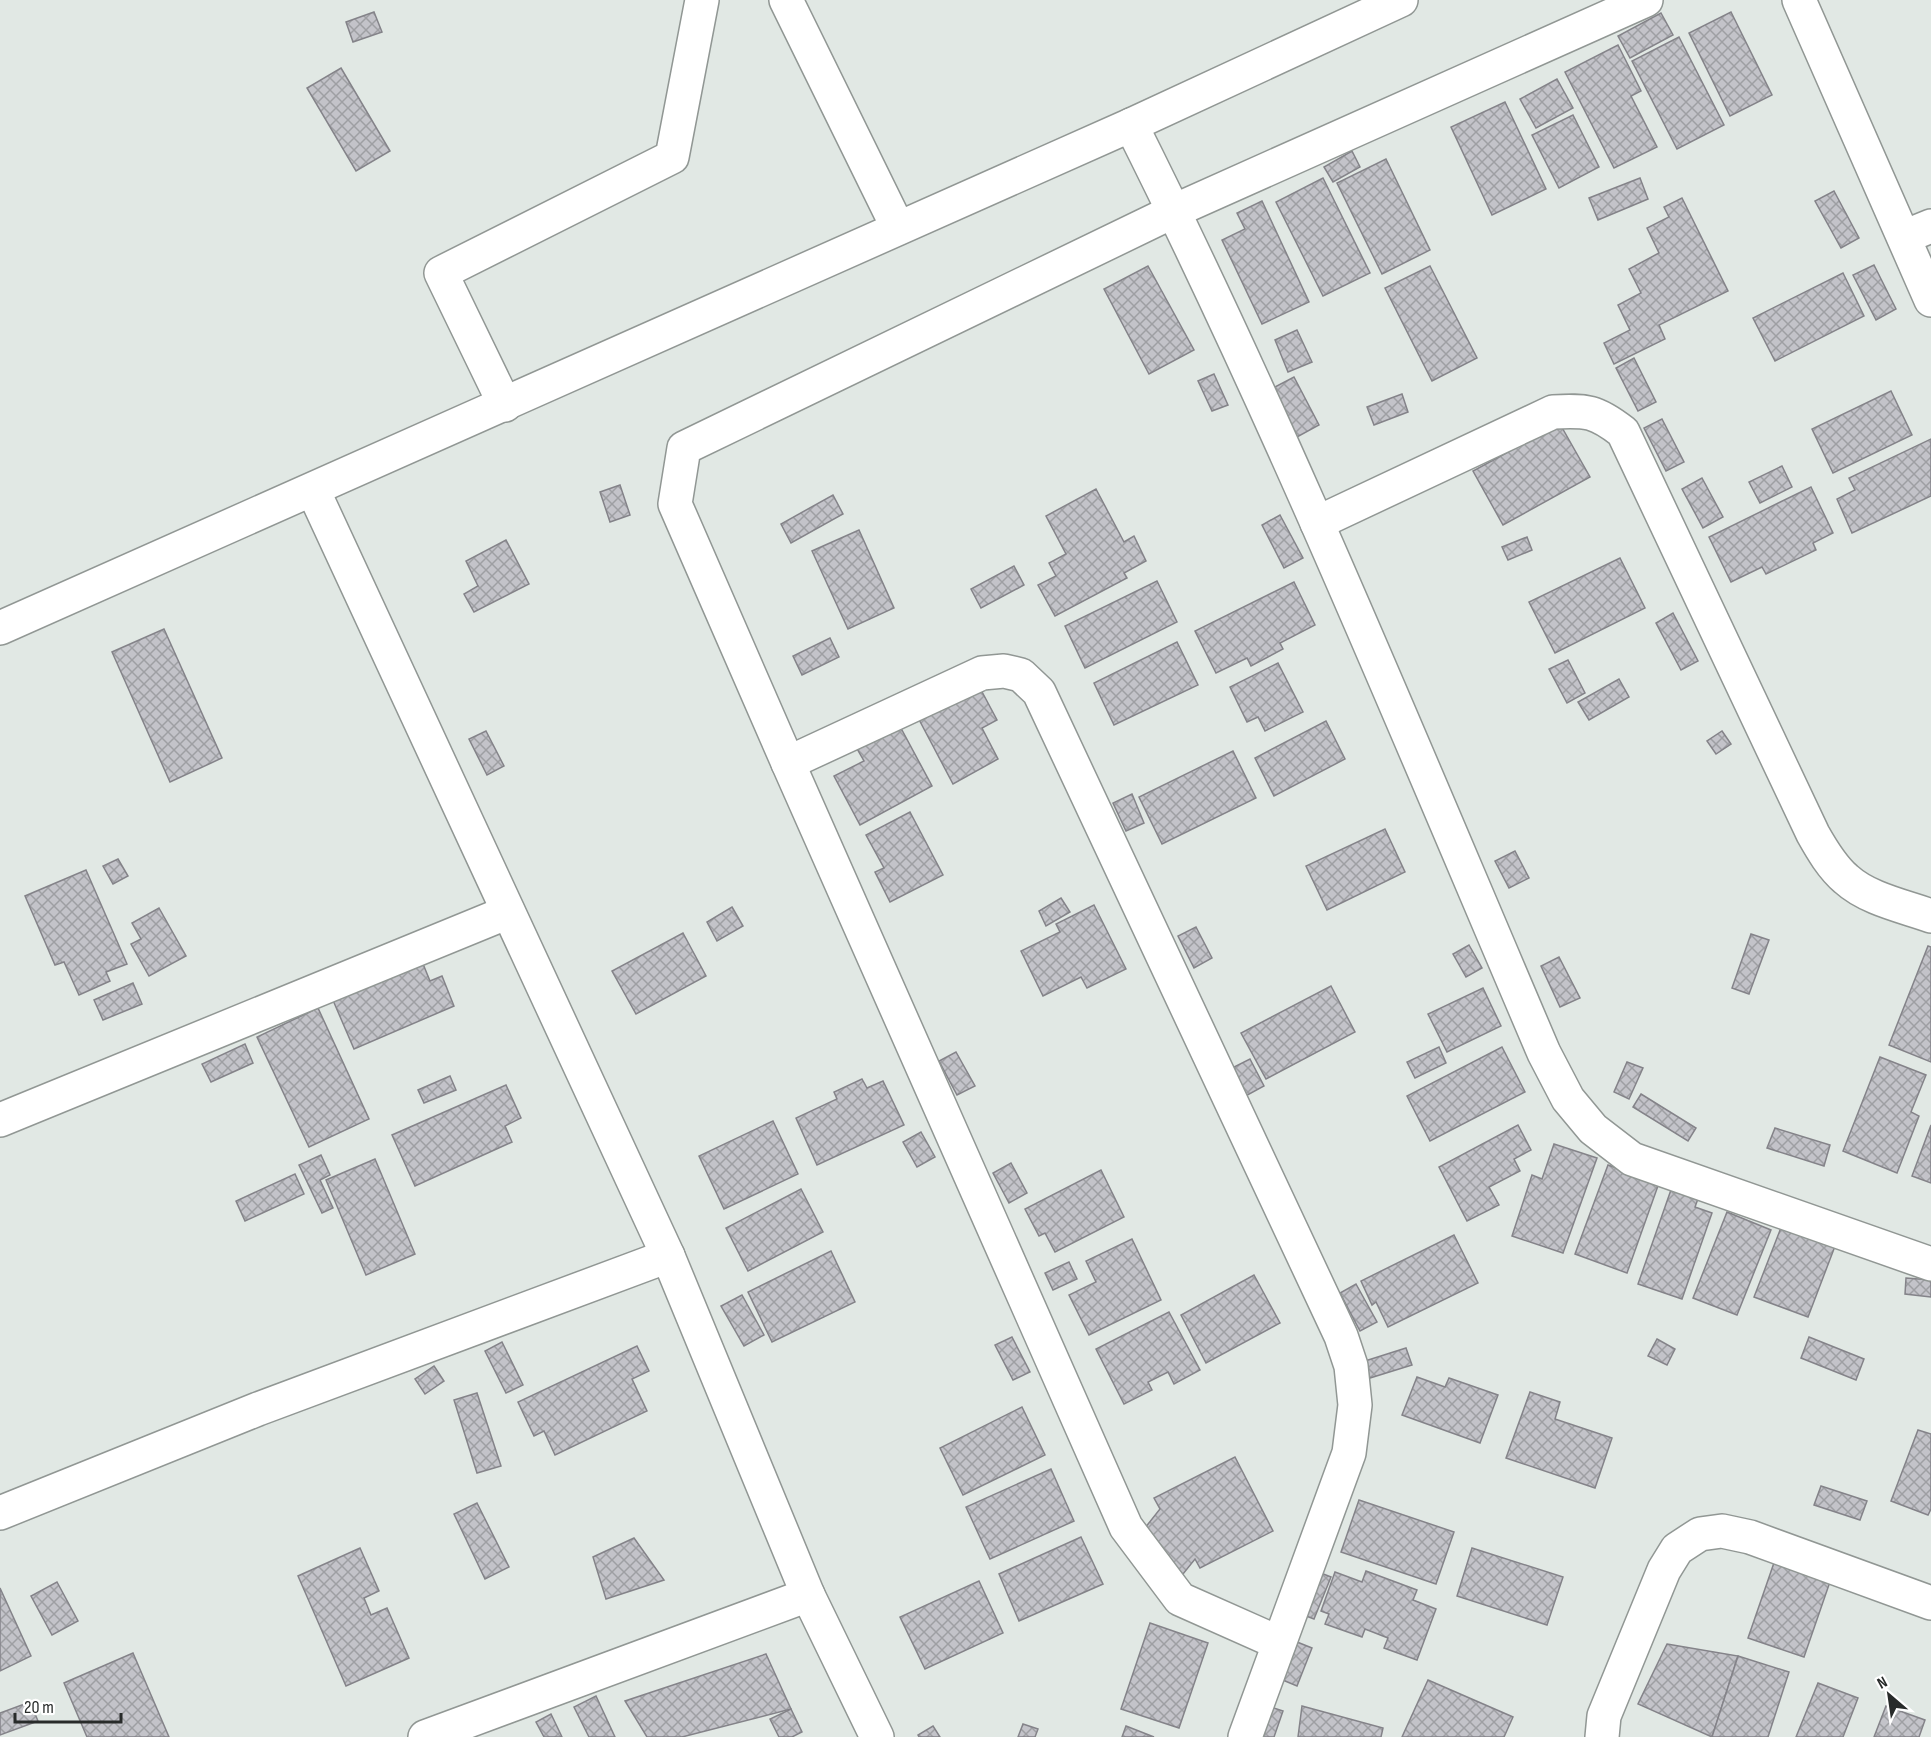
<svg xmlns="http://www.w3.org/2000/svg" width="1931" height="1737" viewBox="0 0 1931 1737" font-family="'Sofia Sans Condensed',sans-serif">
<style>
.building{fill:url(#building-cross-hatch);stroke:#848389;stroke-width:1.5}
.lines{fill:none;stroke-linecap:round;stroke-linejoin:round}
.minor-casing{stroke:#919794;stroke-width:36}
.minor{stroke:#fff;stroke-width:33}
</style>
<defs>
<pattern id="building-cross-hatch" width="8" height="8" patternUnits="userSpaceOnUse" patternTransform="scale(1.5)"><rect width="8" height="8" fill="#c3c3c9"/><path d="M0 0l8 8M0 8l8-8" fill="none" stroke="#9e9fa3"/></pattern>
</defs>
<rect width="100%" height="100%" fill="#e1e8e4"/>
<g class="building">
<path d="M374 12 382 32 353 42 346 22Z"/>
<path d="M1731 12 1772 95 1730 116 1689 33Z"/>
<path d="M1661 13 1673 35 1630 58 1618 36Z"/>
<path d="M1679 37 1724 125 1677 149 1632 61Z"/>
<path d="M1618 45 1641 91 1631 96 1657 147 1614 168 1565 72Z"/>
<path d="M341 68 390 151 356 171 307 88Z"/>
<path d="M1557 79 1573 108 1536 128 1520 99Z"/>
<path d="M1505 102 1546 189 1492 215 1451 127Z"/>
<path d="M1573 115 1599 167 1559 188 1532 135Z"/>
<path d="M1352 151 1360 167 1333 182 1324 167Z"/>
<path d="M1386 159 1430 250 1382 274 1337 183Z"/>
<path d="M1323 178 1370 273 1323 296 1276 202Z"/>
<path d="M1640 178 1648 199 1598 220 1589 198Z"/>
<path d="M1834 191 1859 238 1841 248 1815 201Z"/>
<path d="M1682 198 1728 291 1659 325 1665 339 1614 364 1604 343 1630 330 1618 305 1641 293 1629 269 1659 253 1647 228 1669 217 1664 207Z"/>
<path d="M1262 201 1309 302 1262 324 1222 240 1245 229 1237 213Z"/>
<path d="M1874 265 1896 309 1876 320 1853 275Z"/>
<path d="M1148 266 1194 350 1149 374 1104 289Z"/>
<path d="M1430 266 1477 358 1432 381 1385 288Z"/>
<path d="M1843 273 1864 316 1775 361 1753 318Z"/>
<path d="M1297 330 1312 362 1288 372 1275 340Z"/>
<path d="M1634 358 1656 402 1638 411 1616 368Z"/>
<path d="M1214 374 1228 405 1212 411 1198 381Z"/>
<path d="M1294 377 1319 425 1297 437 1271 389Z"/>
<path d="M1891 391 1912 435 1833 473 1812 429Z"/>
<path d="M1402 394 1408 412 1374 425 1367 407Z"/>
<path d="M1662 419 1684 462 1666 471 1644 428Z"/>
<path d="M1560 424 1590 477 1503 525 1473 471Z"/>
<path d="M1931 439V496L1852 533 1837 499 1855 490 1849 478Z"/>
<path d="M1782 466 1792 487 1760 503 1749 482Z"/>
<path d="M1702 478 1723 517 1703 528 1682 489Z"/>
<path d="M620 485 630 515 610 522 600 492Z"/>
<path d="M1811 487 1833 533 1813 543 1816 550 1766 574 1762 567 1731 582 1709 537Z"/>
<path d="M1096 489 1124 542 1134 536 1146 561 1124 573 1127 578 1055 616 1038 585 1056 576 1049 563 1066 554 1046 516Z"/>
<path d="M833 495 843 514 791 543 781 524Z"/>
<path d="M1280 515 1303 558 1284 568 1262 525Z"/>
<path d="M859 530 894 608 848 629 812 551Z"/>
<path d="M1527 537 1532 550 1508 560 1502 547Z"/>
<path d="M506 540 529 584 474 612 464 594 478 586 466 561Z"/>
<path d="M1620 558 1645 608 1555 653 1529 602Z"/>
<path d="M1014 566 1024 585 981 608 971 589Z"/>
<path d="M1157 581 1177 622 1085 668 1065 626Z"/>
<path d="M1294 582 1315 625 1280 643 1283 649 1251 666 1247 658 1216 673 1195 631Z"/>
<path d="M1673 613 1698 661 1681 670 1656 623Z"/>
<path d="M164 629 222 758 170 782 112 652Z"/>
<path d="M830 638 839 657 802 675 793 656Z"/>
<path d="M1177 642 1198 685 1114 725 1094 683Z"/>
<path d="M1568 660 1585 693 1567 703 1549 669Z"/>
<path d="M1278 663 1303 712 1265 731 1258 717 1247 722 1230 687Z"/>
<path d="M1619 679 1629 697 1589 720 1578 702Z"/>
<path d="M980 688 997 720 982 728 998 759 953 784 915 712Z"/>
<path d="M895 717 932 786 860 825 834 776 864 761 852 740Z"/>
<path d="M1326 721 1345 759 1274 796 1255 758Z"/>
<path d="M486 731 504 766 487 775 469 739Z"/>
<path d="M1722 731 1731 744 1716 754 1707 741Z"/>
<path d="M1233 751 1256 798 1162 844 1139 797Z"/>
<path d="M1132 794 1144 823 1126 831 1113 803Z"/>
<path d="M910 812 943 875 890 902 875 872 884 868 866 835Z"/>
<path d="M1385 829 1405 872 1327 910 1306 866Z"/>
<path d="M1515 851 1529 878 1509 888 1495 861Z"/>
<path d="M118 859 128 876 113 884 103 866Z"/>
<path d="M86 870 127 964 106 972 110 981 79 995 64 962 55 965 25 896Z"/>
<path d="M1061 898 1070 912 1046 926 1039 911Z"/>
<path d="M1094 905 1126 969 1087 988 1081 977 1043 996 1021 951 1060 932 1056 924Z"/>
<path d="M732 907 743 926 717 941 707 922Z"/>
<path d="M159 908 186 956 149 976 131 944 141 939 132 923Z"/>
<path d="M1196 927 1212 958 1194 968 1178 936Z"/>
<path d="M683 933 706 976 636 1014 612 971Z"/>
<path d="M1751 934 1769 940 1749 994 1732 988Z"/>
<path d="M1469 945 1482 968 1466 977 1453 954Z"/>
<path d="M1928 946 1931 947V1062L1889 1045Z"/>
<path d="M1559 957 1580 998 1560 1007 1541 966Z"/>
<path d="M421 959 430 981 442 976 454 1006 354 1049 332 998Z"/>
<path d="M133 983 142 1004 103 1020 94 1000Z"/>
<path d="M1331 986 1355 1032 1266 1079 1241 1033Z"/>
<path d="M1483 988 1501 1026 1447 1052 1428 1014Z"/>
<path d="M318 1008 369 1119 309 1147 257 1037Z"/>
<path d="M245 1044 253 1063 211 1082 202 1064Z"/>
<path d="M1439 1047 1446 1063 1415 1078 1407 1062Z"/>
<path d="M1502 1047 1525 1092 1430 1141 1407 1096Z"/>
<path d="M956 1052 975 1086 957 1095 939 1061Z"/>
<path d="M1880 1057 1926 1075 1911 1112 1919 1116 1897 1173 1843 1151Z"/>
<path d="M1250 1059 1264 1086 1242 1098 1228 1070Z"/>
<path d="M1627 1062 1643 1068 1629 1099 1614 1092Z"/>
<path d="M450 1076 456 1090 424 1103 418 1090Z"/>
<path d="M862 1079 867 1088 883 1081 904 1125 817 1165 796 1118 837 1099 834 1092Z"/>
<path d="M506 1085 521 1118 505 1126 512 1142 415 1186 392 1135Z"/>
<path d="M1641 1094 1696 1128 1688 1141 1633 1107Z"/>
<path d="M773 1121 798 1174 724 1209 699 1156Z"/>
<path d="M1518 1125 1531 1150 1514 1159 1520 1171 1489 1187 1499 1205 1467 1221 1439 1167Z"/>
<path d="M1931 1125V1183L1912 1176Z"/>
<path d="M1775 1128 1830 1145 1824 1166 1767 1148Z"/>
<path d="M921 1132 935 1157 917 1167 903 1142Z"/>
<path d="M1554 1144 1597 1158 1563 1253 1512 1236 1532 1175 1542 1179Z"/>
<path d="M321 1155 330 1175 320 1180 333 1208 322 1213 299 1165Z"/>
<path d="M375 1159 415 1254 366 1275 326 1180Z"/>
<path d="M1011 1163 1027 1193 1009 1203 993 1173Z"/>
<path d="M1608 1165 1659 1183 1627 1273 1575 1254Z"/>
<path d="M1101 1170 1124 1217 1055 1252 1045 1233 1039 1236 1025 1209Z"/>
<path d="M295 1174 304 1194 245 1221 236 1201Z"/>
<path d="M1672 1187 1699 1196 1695 1207 1712 1213 1682 1299 1638 1284Z"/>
<path d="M801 1189 823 1232 748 1271 726 1228Z"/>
<path d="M1727 1212 1771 1230 1737 1315 1693 1298Z"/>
<path d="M1784 1220 1837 1241 1808 1317 1754 1297Z"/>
<path d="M1454 1235 1478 1283 1388 1327 1376 1302 1372 1305 1361 1281Z"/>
<path d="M1132 1239 1161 1300 1089 1335 1069 1295 1096 1282 1086 1261Z"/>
<path d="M831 1251 855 1302 772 1342 748 1292Z"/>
<path d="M1069 1262 1077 1279 1053 1290 1045 1273Z"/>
<path d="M1254 1275 1280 1323 1206 1363 1181 1315Z"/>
<path d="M1906 1278 1931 1280V1297L1905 1294Z"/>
<path d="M1356 1284 1377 1322 1360 1331 1340 1293Z"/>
<path d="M742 1295 764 1335 744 1346 721 1306Z"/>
<path d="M1169 1312 1200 1370 1174 1384 1168 1372 1148 1382 1152 1390 1124 1404 1096 1349Z"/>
<path d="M1012 1337 1030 1372 1013 1380 995 1345Z"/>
<path d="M1809 1337 1864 1359 1856 1380 1801 1358Z"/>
<path d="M1657 1339 1675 1349 1667 1365 1648 1356Z"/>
<path d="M502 1342 523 1385 506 1393 485 1351Z"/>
<path d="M637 1346 649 1371 632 1379 647 1411 555 1455 544 1431 534 1436 518 1402Z"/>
<path d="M1406 1348 1412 1365 1370 1378 1365 1361Z"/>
<path d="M434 1366 444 1381 425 1394 415 1379Z"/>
<path d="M1417 1377 1445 1387 1449 1378 1498 1395 1480 1443 1402 1415Z"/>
<path d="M1530 1392 1560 1402 1555 1419 1612 1438 1595 1488 1506 1458Z"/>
<path d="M477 1393 501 1466 477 1473 454 1400Z"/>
<path d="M1022 1407 1045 1455 963 1495 940 1448Z"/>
<path d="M1918 1430 1931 1434V1509L1928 1515 1891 1501Z"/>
<path d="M1235 1457 1273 1531 1200 1568 1195 1559 1183 1574 1137 1538 1160 1509 1154 1498Z"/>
<path d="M1051 1469 1074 1521 990 1559 966 1507Z"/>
<path d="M1821 1486 1867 1501 1860 1520 1814 1505Z"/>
<path d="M1359 1500 1454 1532 1436 1584 1341 1552Z"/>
<path d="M477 1503 509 1567 485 1579 454 1514Z"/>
<path d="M1081 1537 1103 1584 1019 1621 999 1574Z"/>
<path d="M634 1538 664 1580 606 1599 593 1557Z"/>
<path d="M360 1548 379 1591 364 1598 371 1615 387 1608 409 1658 346 1686 298 1576Z"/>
<path d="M1472 1548 1563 1577 1547 1625 1457 1596Z"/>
<path d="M1776 1557 1832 1576 1804 1657 1748 1638Z"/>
<path d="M1313 1570 1331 1577 1314 1619 1296 1612Z"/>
<path d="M1366 1571 1417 1590 1413 1600 1436 1609 1417 1660 1384 1648 1388 1638 1365 1629 1362 1637 1325 1624 1329 1614 1321 1611 1335 1572 1362 1582Z"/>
<path d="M979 1581 1003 1633 925 1669 900 1617Z"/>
<path d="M57 1582 78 1621 52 1635 31 1596Z"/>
<path d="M0 1588 31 1656 0 1671Z"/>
<path d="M1150 1623 1208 1643 1179 1728 1121 1709Z"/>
<path d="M1292 1640 1312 1648 1297 1686 1278 1678Z"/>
<path d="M1667 1644 1738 1656 1712 1737 1638 1704Z"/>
<path d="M133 1653 169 1737H87L64 1683Z"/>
<path d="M766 1654 791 1709 682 1737H647L625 1701Z"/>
<path d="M1738 1656 1789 1672 1768 1737H1712Z"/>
<path d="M1428 1680 1513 1717 1504 1737H1402Z"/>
<path d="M1818 1683 1858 1698 1843 1737H1796Z"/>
<path d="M596 1696 615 1737H589L574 1707Z"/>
<path d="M30 1702 38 1721 0 1735V1713Z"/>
<path d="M1265 1705 1283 1711 1274 1737H1257Z"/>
<path d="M1302 1706 1383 1728 1381 1737H1298Z"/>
<path d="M1886 1706 1925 1720 1919 1737H1874Z"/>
<path d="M791 1709 802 1732 792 1737H779L770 1719Z"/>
<path d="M551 1714 562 1737H544L536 1722Z"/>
<path d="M1023 1724 1038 1729 1035 1737H1018Z"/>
<path d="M933 1726 940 1737H919L918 1735Z"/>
<path d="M1126 1726 1154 1737H1122Z"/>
</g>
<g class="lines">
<defs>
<g id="minor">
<path d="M786 0 898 228"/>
<path d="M1799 0 1931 300"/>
<path d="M1131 125C1283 428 1411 742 1544 1053L1568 1099 1593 1129 1632 1159 1931 1264"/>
<path d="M1904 237 1931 226"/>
<path d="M505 405 441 273 672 157 702 0"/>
<path d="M313 490 668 1256 808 1595 877 1737"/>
<path d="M1317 523 1553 412C1587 410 1596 411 1623 432L1813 834C1822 850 1832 867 1846 879 1868 899 1903 906 1931 916"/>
<path d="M0 628 1131 125 1401 0"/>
<path d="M788 763 982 673 1004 671 1021 675 1039 692 1341 1336 1351 1366 1355 1405 1349 1453 1245 1737"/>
<path d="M0 1120 508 912"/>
<path d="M0 1513 258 1409 668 1256"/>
<path d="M1279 1643 1180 1599 1126 1527 788 763 675 504 684 448 1174 211 1646 0"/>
<path d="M425 1737 808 1595"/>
<path d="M1602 1737 1604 1716 1664 1570 1677 1549 1700 1534 1722 1531 1750 1537 1931 1603"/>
</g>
</defs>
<use href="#minor" class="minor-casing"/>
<use href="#minor" class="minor"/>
</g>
<g transform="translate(1889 1695) rotate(331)" stroke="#ffffff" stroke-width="4.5" paint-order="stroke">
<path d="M0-4.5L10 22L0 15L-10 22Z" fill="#282b2a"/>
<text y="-9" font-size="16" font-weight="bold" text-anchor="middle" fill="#282b2a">N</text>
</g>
<path d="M15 1713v9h106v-9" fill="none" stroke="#282b2a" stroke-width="3"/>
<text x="24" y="1713" font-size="18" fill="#282b2a" stroke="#ffffff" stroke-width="4.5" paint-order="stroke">20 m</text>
</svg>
